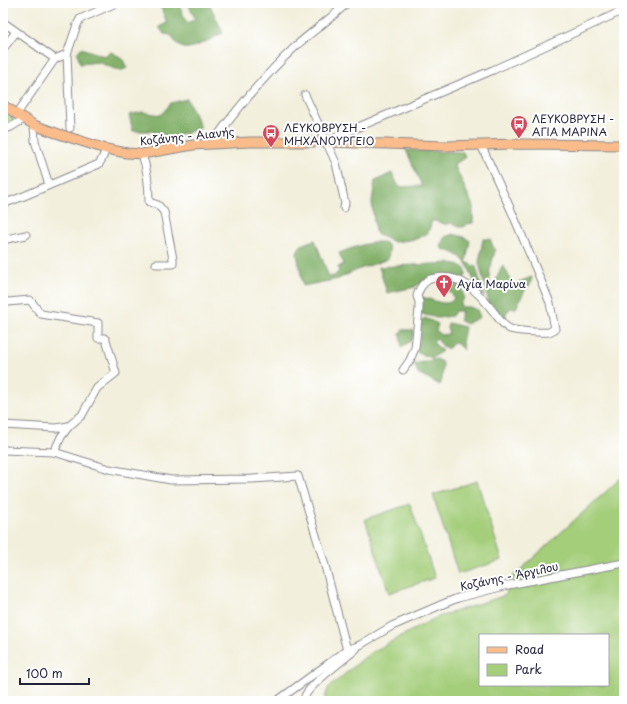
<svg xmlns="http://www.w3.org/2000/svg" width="627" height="704" viewBox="0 0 627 704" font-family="'Playpen Sans',sans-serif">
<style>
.green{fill:#a4ce7a;stroke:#63785a;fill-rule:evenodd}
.forest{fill:#83b16a;stroke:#526a52}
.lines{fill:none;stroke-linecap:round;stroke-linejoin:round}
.minor-casing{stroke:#8a888c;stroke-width:9}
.major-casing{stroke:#8a888c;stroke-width:11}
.minor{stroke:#fff;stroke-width:7}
.major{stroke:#fabc8b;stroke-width:9}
.labels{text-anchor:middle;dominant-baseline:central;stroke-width:4;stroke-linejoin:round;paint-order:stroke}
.poi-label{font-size:11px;fill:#22223b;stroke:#fff;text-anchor:start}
.street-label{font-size:11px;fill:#22223b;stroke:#fff}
</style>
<rect width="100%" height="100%" fill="#fff"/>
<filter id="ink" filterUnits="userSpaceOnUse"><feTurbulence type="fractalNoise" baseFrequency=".025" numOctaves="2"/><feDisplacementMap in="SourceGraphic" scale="8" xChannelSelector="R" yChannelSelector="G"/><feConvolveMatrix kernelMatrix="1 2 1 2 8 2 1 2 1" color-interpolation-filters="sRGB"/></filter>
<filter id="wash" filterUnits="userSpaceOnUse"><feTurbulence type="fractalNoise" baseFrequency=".012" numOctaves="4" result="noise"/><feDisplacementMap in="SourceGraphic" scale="16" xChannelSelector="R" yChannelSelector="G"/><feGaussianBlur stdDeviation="0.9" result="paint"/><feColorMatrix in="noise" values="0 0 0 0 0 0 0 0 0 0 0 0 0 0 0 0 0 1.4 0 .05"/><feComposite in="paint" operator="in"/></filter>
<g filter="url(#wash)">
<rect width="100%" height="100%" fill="#f2efdc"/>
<g class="green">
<path d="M3 111 14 119 13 124 3 127Z"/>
<path d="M624 475V701H324L328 688 370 653 435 618 506 595 509 580ZM480 635H608V685H480Z"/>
<path d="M477 481 502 560 458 574 433 495Z"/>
<path d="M410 504 435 578 389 593 365 519Z"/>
</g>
<g class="forest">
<path d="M159 3H178L187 23 195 19 188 3H209L223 33C214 37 193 50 184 48 178 47 174 40 171 35L164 34 159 27 167 23Z"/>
<path d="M81 48 104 56 111 52 122 58 127 68 120 71 98 62 80 64 77 53Z"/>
<path d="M187 99 201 128 176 136 163 135 151 131H133L129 115 142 112 161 115 171 103Z"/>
<path d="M406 150 463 152 465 158 454 164 473 206V223L467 224 463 227H459L451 223C444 227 439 220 432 221L428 233 416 239 394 242 378 235 375 231 372 202 375 181 392 173 399 187 422 186Z"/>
<path d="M453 234 464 237 470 241 466 262 476 267 484 297C466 277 476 257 442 249L441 244 445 237Z"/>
<path d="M483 239H490L495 251 489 273 490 283 493 286 503 265 513 284 532 277 530 285 525 290 516 308H511L506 313V321L490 304 488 299 479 263Z"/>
<path d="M315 240 329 277 334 276 339 271 338 267 344 264 339 253C347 250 380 237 387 244 391 248 388 255 388 259L357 270 338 279 303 286 297 254C298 244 306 243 315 240Z"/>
<path d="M451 263 460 265 466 270V275L463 279 456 276 419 284 415 287 387 293 379 267Z"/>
<path d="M447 283H454L461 285 464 298 460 304 462 307H470L477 310 480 317 466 324 460 321V317L462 311H455L452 316 437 318 422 314 421 311 420 297C431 298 441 306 451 302L454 298 452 294 443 288Z"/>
<path d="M425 318 438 324 436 330 440 335 449 334 447 328 448 323 465 327 462 343 464 350 456 343 452 344 449 348H444L437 339 433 342 442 351 432 358 418 353 417 350 421 334V321Z"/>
<path d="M402 330H414L412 340 402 347 400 334Z"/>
<path d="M437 359 443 363 442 379 440 385 418 373 414 364Z"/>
</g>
</g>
<g filter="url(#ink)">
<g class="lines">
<defs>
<g id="minor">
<path d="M3 22 55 59"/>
<path d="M3 49 16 32"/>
<path d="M67 54 70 128"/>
<path d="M305 95 336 163 345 203 344 208"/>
<path d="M16 115 55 59 67 54 77 25 80 19 116 3"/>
<path d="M34 125 35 141 49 185"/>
<path d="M3 130 11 127 24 119"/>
<path d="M327 142 349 131 493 70 624 10"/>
<path d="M212 143C237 109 265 75 296 46 312 31 331 19 347 3"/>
<path d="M142 154C148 171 149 185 149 202L158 205 164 212 173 259V264H156"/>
<path d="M3 204 24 196 99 164 102 159 106 149"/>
<path d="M3 237 7 239 26 235"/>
<path d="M3 300 8 302 30 300 41 314 98 323V338H104L106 340 116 373 97 388 82 415 69 426 56 428 3 425"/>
<path d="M403 370 410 360 415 348 419 309V302L417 296C420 286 425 279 435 278 461 273 479 293 493 311 498 317 502 325 510 329 515 331 543 333 549 332 551 331 553 330 555 329L550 303 539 276 511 210 481 145"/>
<path d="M3 450 54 452 109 469 171 480 252 479 298 476 324 562 347 650"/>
<path d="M54 452 61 437 69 426"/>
<path d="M305 696C310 684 344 660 356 649"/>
<path d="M277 701 347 650 360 645 392 626 443 604 458 598 508 585 624 563"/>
</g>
<path id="major" d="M3 105 34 125 56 133 106 149 127 153 142 154 193 145 250 142H327L445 146 519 144 624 145"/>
</defs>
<use href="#minor" class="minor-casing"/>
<use href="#major" class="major-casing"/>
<use href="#minor" class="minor"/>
<use href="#major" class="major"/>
</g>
</g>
<defs>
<symbol id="bus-pin" viewBox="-11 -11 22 30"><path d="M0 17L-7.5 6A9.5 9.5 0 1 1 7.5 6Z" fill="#d1495b" stroke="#fff"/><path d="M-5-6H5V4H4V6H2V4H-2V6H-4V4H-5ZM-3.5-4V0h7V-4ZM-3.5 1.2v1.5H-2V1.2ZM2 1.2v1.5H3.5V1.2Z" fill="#fff"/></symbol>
<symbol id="church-pin" viewBox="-11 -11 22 30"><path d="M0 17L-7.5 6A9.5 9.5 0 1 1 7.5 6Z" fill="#d1495b" stroke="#fff"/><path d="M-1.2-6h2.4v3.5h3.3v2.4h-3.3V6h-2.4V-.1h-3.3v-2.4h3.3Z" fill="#fff"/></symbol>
</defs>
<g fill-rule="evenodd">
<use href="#bus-pin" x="509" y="114" width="20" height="27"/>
<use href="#bus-pin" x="261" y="123" width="20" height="27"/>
<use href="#church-pin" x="434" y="273" width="20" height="27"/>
</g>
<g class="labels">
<g class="poi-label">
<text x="532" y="118">ΛΕΥΚΟΒΡΥΣΗ -<tspan x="532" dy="13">ΑΓΙΑ ΜΑΡΙΝΑ</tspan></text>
<text x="284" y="127">ΛΕΥΚΟΒΡΥΣΗ -<tspan x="284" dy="13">ΜΗΧΑΝΟΥΡΓΕΙΟ</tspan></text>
<text x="457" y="283">Αγία Μαρίνα</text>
</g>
<g class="street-label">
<text transform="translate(187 136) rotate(-6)">Κοζάνης - Αιανής</text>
<text transform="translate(509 576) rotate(-12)">Κοζάνης - Άργιλου</text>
</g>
</g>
<rect width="627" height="704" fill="none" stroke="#fff" stroke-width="16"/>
<rect x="479" y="634" width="130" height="52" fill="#ffffff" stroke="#a7a7b1"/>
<rect x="487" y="647" width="20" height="6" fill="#fabc8b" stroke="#a7a7b1"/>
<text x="515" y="654" font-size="12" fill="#22223b">Road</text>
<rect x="487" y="664" width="20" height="12" fill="#a4ce7a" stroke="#a7a7b1"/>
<text x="515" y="674" font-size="12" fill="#22223b">Park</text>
<path d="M20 678v6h69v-6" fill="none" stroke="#22223b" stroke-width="2"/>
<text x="26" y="678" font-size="12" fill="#22223b" stroke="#ffffff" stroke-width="3" paint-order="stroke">100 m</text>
</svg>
